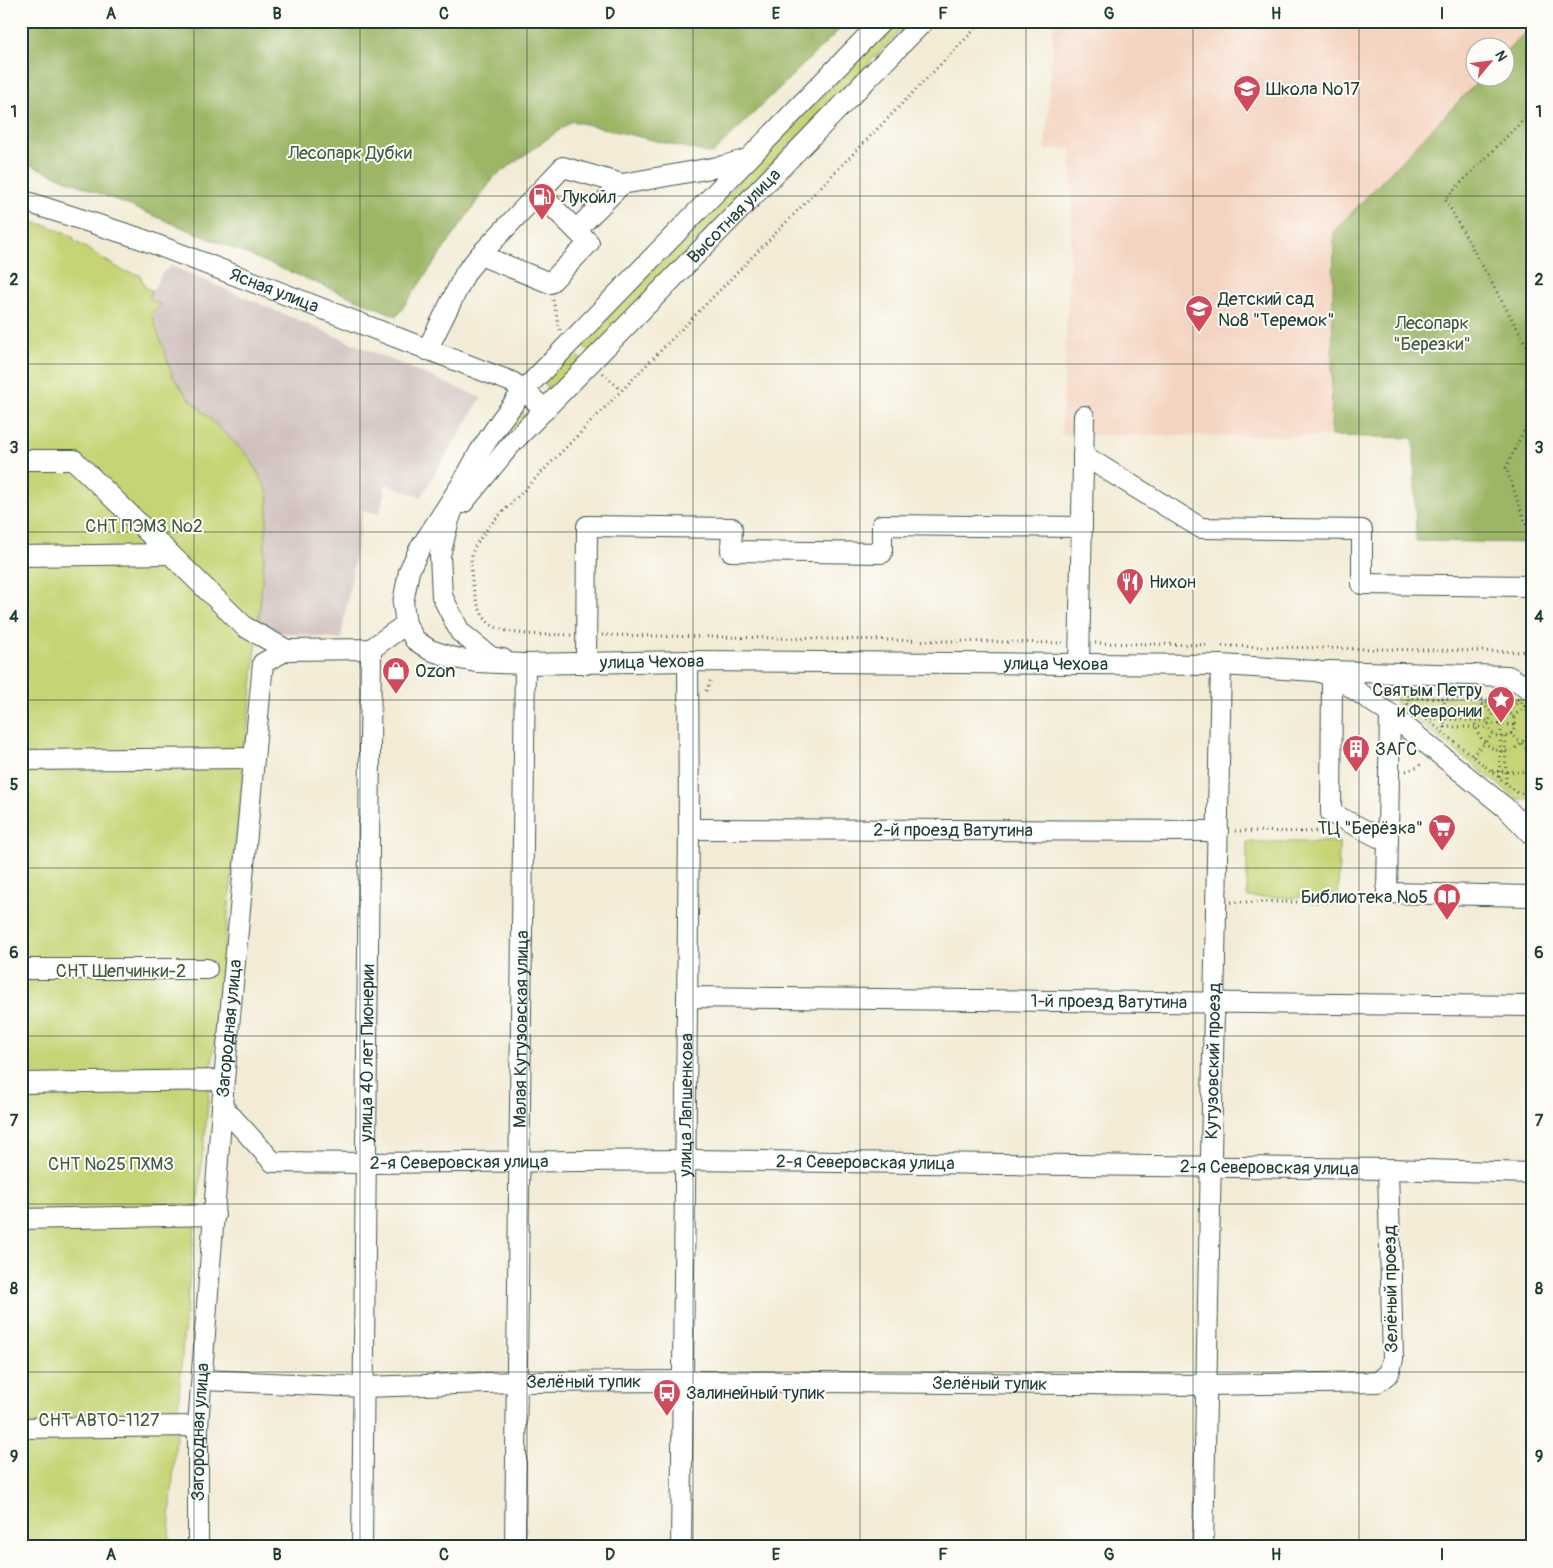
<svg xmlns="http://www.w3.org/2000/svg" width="1553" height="1568" viewBox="0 0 1553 1568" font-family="Pangolin,sans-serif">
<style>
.built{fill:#f4d3c0}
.industrial{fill:#d0c0bc}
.green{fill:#c6d475;stroke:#728854}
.forest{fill:#9cb666;stroke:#5e7a4d}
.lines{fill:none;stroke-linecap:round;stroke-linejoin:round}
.minor-casing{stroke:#3f574c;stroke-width:22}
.path{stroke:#3f574c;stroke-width:3;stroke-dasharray:1 4;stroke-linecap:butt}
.minor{stroke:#fff;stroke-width:20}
.grid{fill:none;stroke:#1f3d34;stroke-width:1;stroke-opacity:0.55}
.labels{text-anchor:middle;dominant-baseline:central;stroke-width:4;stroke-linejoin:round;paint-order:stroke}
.poi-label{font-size:18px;fill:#1f3d34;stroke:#fdfcf7;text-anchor:start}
.park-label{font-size:18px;fill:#405b41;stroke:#fdfcf7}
.street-label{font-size:18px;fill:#1f3d34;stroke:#fdfcf7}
.neatline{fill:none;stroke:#1f3d34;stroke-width:2}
.grid-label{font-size:16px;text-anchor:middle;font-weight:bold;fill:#1f3d34}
</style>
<rect width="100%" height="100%" fill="#fdfcf7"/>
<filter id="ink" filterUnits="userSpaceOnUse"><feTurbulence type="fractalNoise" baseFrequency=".02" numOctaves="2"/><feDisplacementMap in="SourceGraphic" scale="10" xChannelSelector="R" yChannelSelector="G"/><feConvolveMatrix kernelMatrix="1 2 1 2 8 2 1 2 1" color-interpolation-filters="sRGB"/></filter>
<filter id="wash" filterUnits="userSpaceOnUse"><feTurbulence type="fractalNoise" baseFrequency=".0096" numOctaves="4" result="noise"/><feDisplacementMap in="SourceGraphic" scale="20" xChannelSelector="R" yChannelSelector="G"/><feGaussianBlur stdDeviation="1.12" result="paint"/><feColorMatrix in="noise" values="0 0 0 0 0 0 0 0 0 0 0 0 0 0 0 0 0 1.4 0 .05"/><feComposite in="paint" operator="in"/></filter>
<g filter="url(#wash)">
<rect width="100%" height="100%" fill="#f3ebd5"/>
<path class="built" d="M1054 21H1527L1528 29 1506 52V48H1476V78H1481L1334 231 1331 436 1061 435 1072 217 1071 149 1045 150Z"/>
<path class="industrial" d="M171 266 481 398 421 497 386 484 380 513 363 511 341 639 258 630 269 494 250 458 188 397 173 377 149 299 161 274Z"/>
<g class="green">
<path d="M895 21H910L589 351 581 344Z"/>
<path d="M21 220 49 226 74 238 73 240 123 271 140 275 145 287 152 291 149 299 161 305 152 314 173 377 188 397 250 458 269 494 258 630 183 1341 170 1517 169 1547H21Z"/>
<path d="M574 352 581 359 552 387H546L545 381Z"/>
<path d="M520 411 524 413 525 418 477 471Z"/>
<path d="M1405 685 1415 696 1522 698 1530 704 1531 796 1526 800 1516 798 1397 705C1395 697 1395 687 1405 685Z"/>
<path d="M1247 842H1339L1338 898 1247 897Z"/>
</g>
<g class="forest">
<path d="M21 21H848L712 154 572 121 494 177 397 316 21 161Z"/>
<path d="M1527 21H1532V543L1416 541 1414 438 1331 436 1334 231 1481 78H1506V52L1528 29Z"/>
</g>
</g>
<g filter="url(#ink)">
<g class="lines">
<defs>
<g id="minor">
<path d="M539 193 576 230"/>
<path id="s1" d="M21 200 139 238 512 382 524 390 545 410"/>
<path d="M480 255 563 167 622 184"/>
<path d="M427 350 466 272 480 255 550 283 589 243 576 230 622 184 723 166 748 159"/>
<path d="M1083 455 1201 528 1362 530V584L1532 586"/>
<path d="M21 460H74L245 627 287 650"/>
<path id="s2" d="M463 482 419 550 409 571 403 603 406 624 415 640 430 650 451 657 476 662 525 664 688 661 1221 665 1316 671 1332 676 1345 683 1390 714 1507 809 1532 835"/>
<path id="s3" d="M463 503 512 443 924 21"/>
<path d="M21 556 170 554"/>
<path d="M503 659 491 657 460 632 442 596 440 555 449 520 463 482 480 451 501 420 524 390 882 21"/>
<path d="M586 664 587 526 732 528 731 551 882 553V525L1082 527"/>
<path d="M1079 664 1084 416"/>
<path d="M1328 671 1508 676 1532 690"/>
<path d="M1332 676 1331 813 1388 842"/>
<path d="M1390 714 1387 893 1532 896"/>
<path d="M21 760 253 758"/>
<path id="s4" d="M689 829 1218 831"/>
<path d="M21 969H207"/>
<path id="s5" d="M687 997 1532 1006"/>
<path d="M21 1083 224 1080"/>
<path id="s6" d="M222 1106 273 1162 366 1163 686 1160 1388 1169 1532 1173"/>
<path d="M21 1219 215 1215"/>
<path id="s7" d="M202 1380 364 1387 516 1382 683 1381 1207 1385 1378 1382 1389 1373 1393 1359 1388 1169"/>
<path d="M21 1428 198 1426"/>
<path id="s8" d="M198 1547V1426L224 1080 263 663 287 650 371 649 406 624"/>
<path id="s9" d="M362 1547 371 649"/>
<path id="s10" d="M515 1547 525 664"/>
<path id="s11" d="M681 1547 689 829 688 661"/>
<path id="s12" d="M1203 1547 1221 665"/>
</g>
</defs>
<use href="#minor" class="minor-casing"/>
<g class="path">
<path d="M1532 111 1445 199 1532 355"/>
<path d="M553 300 560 330"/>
<path d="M603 373 621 390"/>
<path d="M1532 413 1506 468 1532 541"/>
<path d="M571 635C546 634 519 637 495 627 475 619 467 569 473 551 476 542 485 533 490 525L983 21"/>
<path d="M602 635 1064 643"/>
<path d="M1095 643 1209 645"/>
<path d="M1222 646 1532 652"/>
<path d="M706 691 711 679"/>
<path d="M1412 698 1519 700 1525 706 1528 714V794L1518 793 1408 704V701Z"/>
<path d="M1479 700 1493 714"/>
<path d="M1491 700C1486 704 1479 708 1477 714 1469 734 1494 759 1514 749 1520 746 1524 740 1528 735"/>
<path d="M1408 701V689"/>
<circle cx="1502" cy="724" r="13"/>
<path d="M1509 712 1518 701"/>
<path d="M1513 717 1525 706"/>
<path d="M1426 718 1488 721"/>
<path d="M1488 724 1515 725"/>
<path d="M1444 727H1489"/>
<path d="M1444 728V699"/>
<path d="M1511 733 1528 750"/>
<path d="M1505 737 1506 784"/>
<path d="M1472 756 1493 734"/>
<path d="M1406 771 1418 767 1422 763"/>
<path d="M1492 771 1528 772"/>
<path d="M1499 777 1502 710"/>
<path d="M1235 831 1329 832"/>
<path d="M1231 902H1373"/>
</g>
<use href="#minor" class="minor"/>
</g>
</g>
<path class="grid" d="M194 21V1547M360 21V1547M527 21V1547M693 21V1547M860 21V1547M1026 21V1547M1193 21V1547M1359 21V1547M21 196H1532M21 364H1532M21 532H1532M21 700H1532M21 868H1532M21 1036H1532M21 1204H1532M21 1372H1532"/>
<defs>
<symbol id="school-pin" viewBox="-11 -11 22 30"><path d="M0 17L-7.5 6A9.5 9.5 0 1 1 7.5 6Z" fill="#d1495b" stroke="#fdfcf7"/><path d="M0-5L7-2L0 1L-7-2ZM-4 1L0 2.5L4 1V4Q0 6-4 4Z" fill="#fff"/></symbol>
<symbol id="fuel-pin" viewBox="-11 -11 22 30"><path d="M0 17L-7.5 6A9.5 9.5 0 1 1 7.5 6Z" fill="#d1495b" stroke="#fdfcf7"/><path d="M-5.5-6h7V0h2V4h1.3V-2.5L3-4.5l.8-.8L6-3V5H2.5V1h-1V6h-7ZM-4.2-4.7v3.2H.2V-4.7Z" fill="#fff"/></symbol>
<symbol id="restaurant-pin" viewBox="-11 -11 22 30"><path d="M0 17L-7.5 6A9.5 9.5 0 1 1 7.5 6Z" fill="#d1495b" stroke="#fdfcf7"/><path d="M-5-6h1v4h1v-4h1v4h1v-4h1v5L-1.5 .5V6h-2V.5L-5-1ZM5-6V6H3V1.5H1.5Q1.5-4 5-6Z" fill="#fff"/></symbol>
<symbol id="shop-pin" viewBox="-11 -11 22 30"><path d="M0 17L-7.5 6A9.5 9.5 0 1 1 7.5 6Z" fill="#d1495b" stroke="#fdfcf7"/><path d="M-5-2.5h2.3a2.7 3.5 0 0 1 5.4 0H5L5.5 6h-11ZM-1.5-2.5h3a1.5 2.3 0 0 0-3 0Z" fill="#fff"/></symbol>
<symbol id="sight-pin" viewBox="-11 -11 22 30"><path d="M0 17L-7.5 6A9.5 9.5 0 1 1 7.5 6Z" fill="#d1495b" stroke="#fdfcf7"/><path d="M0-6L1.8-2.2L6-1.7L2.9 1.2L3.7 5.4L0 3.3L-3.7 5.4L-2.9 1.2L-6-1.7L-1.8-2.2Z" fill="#fff"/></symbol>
<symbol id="building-pin" viewBox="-11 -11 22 30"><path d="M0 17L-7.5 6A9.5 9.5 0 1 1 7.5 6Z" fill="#d1495b" stroke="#fdfcf7"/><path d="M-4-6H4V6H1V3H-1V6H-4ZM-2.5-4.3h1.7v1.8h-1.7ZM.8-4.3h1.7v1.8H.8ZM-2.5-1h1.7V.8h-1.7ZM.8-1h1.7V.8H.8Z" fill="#fff"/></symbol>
<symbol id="supermarket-pin" viewBox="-11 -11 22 30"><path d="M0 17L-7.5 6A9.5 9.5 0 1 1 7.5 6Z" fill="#d1495b" stroke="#fdfcf7"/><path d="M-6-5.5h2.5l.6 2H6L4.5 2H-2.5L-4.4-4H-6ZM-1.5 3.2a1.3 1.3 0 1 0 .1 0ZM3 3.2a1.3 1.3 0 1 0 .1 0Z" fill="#fff"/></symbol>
<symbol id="library-pin" viewBox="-11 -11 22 30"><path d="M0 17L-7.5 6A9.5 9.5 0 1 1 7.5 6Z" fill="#d1495b" stroke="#fdfcf7"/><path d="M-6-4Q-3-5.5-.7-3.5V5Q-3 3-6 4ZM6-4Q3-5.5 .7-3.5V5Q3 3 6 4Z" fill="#fff"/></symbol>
<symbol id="bus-pin" viewBox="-11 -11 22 30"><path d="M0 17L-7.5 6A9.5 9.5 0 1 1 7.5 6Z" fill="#d1495b" stroke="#fdfcf7"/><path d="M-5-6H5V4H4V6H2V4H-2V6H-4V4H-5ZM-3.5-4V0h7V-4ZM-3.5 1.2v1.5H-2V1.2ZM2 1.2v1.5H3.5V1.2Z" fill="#fff"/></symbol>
</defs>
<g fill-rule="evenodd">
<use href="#school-pin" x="1231" y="73" width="32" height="43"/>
<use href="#fuel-pin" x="526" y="181" width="32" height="43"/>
<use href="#school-pin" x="1183" y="293" width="32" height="43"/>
<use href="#restaurant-pin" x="1114" y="566" width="32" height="43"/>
<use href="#shop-pin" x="380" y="655" width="32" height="43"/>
<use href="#sight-pin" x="1485" y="684" width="32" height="43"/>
<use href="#building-pin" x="1340" y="733" width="32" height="43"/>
<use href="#supermarket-pin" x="1426" y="812" width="32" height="43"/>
<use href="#library-pin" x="1431" y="881" width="32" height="43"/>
<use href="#bus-pin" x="651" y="1377" width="32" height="43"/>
</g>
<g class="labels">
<g class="poi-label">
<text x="1266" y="89">Школа №17</text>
<text x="561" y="197">Лукойл</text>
<text x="1218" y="299">Детский сад<tspan x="1218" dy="21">№8 "Теремок"</tspan></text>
<text x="1149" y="582">Нихон</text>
<text x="415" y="671">Ozon</text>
<text x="1482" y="690" text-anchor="end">Святым Петру<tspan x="1482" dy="21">и Февронии</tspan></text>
<text x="1375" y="749">ЗАГС</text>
<text x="1423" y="828" text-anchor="end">ТЦ "Берёзка"</text>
<text x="1428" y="897" text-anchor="end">Библиотека №5</text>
<text x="686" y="1393">Залинейный тупик</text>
</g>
<g class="park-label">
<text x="350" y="153">Лесопарк Дубки</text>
<text x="1432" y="323">Лесопарк<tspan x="1432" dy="21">"Березки"</tspan></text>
<text x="144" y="526">СНТ ПЭМЗ №2</text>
<text x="121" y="971">СНТ Шепчинки-2</text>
<text x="111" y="1164">СНТ №25 ПХМЗ</text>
<text x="99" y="1420">СНТ АВТО-1127</text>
</g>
<g class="street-label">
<text stroke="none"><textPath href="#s3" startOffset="395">Высотная улица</textPath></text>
<text stroke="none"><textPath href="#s1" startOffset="269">Ясная улица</textPath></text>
<text stroke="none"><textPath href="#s2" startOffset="418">улица Чехова</textPath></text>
<text stroke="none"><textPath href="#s2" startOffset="822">улица Чехова</textPath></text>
<text stroke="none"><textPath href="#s4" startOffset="264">2-й проезд Ватутина</textPath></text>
<text stroke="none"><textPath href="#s5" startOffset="422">1-й проезд Ватутина</textPath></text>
<text stroke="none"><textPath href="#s8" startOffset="520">Загородная улица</textPath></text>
<text stroke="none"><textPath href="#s10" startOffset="518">Малая Кутузовская улица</textPath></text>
<text stroke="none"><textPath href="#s9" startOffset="494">улица 40 лет Пионерии</textPath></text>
<text stroke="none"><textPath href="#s12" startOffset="486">Кутузовский проезд</textPath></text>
<text stroke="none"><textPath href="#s11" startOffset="442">улица Лапшенкова</textPath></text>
<text stroke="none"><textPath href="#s6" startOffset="262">2-я Северовская улица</textPath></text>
<text stroke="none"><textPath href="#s6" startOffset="668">2-я Северовская улица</textPath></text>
<text stroke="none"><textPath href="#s6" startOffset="1072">2-я Северовская улица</textPath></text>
<text transform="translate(1391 1289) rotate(-91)">Зелёный проезд</text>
<text stroke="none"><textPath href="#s7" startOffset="382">Зелёный тупик</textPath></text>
<text stroke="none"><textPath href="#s7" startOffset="788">Зелёный тупик</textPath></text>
<text stroke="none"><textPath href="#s8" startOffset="115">Загородная улица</textPath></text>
</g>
</g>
<rect width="1553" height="1568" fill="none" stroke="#fdfcf7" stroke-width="55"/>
<g transform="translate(1490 62) rotate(61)"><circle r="24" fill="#fdfcf7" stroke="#a4b0a9"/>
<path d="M0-4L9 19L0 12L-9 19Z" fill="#d1495b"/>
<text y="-8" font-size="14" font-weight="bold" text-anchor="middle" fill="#1f3d34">N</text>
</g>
<rect x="28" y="28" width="1498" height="1512" class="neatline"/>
<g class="grid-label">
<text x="111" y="19">A</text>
<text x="277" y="19">B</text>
<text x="444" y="19">C</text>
<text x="610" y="19">D</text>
<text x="776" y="19">E</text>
<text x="943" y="19">F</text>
<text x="1109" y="19">G</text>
<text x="1276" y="19">H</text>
<text x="1442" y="19">I</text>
<text x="14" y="117">1</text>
<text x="1539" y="117">1</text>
<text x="14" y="285">2</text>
<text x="1539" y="285">2</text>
<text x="14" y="453">3</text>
<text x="1539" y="453">3</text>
<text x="14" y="622">4</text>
<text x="1539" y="622">4</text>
<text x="14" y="790">5</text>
<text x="1539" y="790">5</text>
<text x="14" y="958">6</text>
<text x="1539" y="958">6</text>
<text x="14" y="1126">7</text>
<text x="1539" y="1126">7</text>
<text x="14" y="1294">8</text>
<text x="1539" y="1294">8</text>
<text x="14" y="1462">9</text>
<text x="1539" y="1462">9</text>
<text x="111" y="1560">A</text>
<text x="277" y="1560">B</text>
<text x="444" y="1560">C</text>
<text x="610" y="1560">D</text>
<text x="776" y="1560">E</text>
<text x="943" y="1560">F</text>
<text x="1109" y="1560">G</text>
<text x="1276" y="1560">H</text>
<text x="1442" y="1560">I</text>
</g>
</svg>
